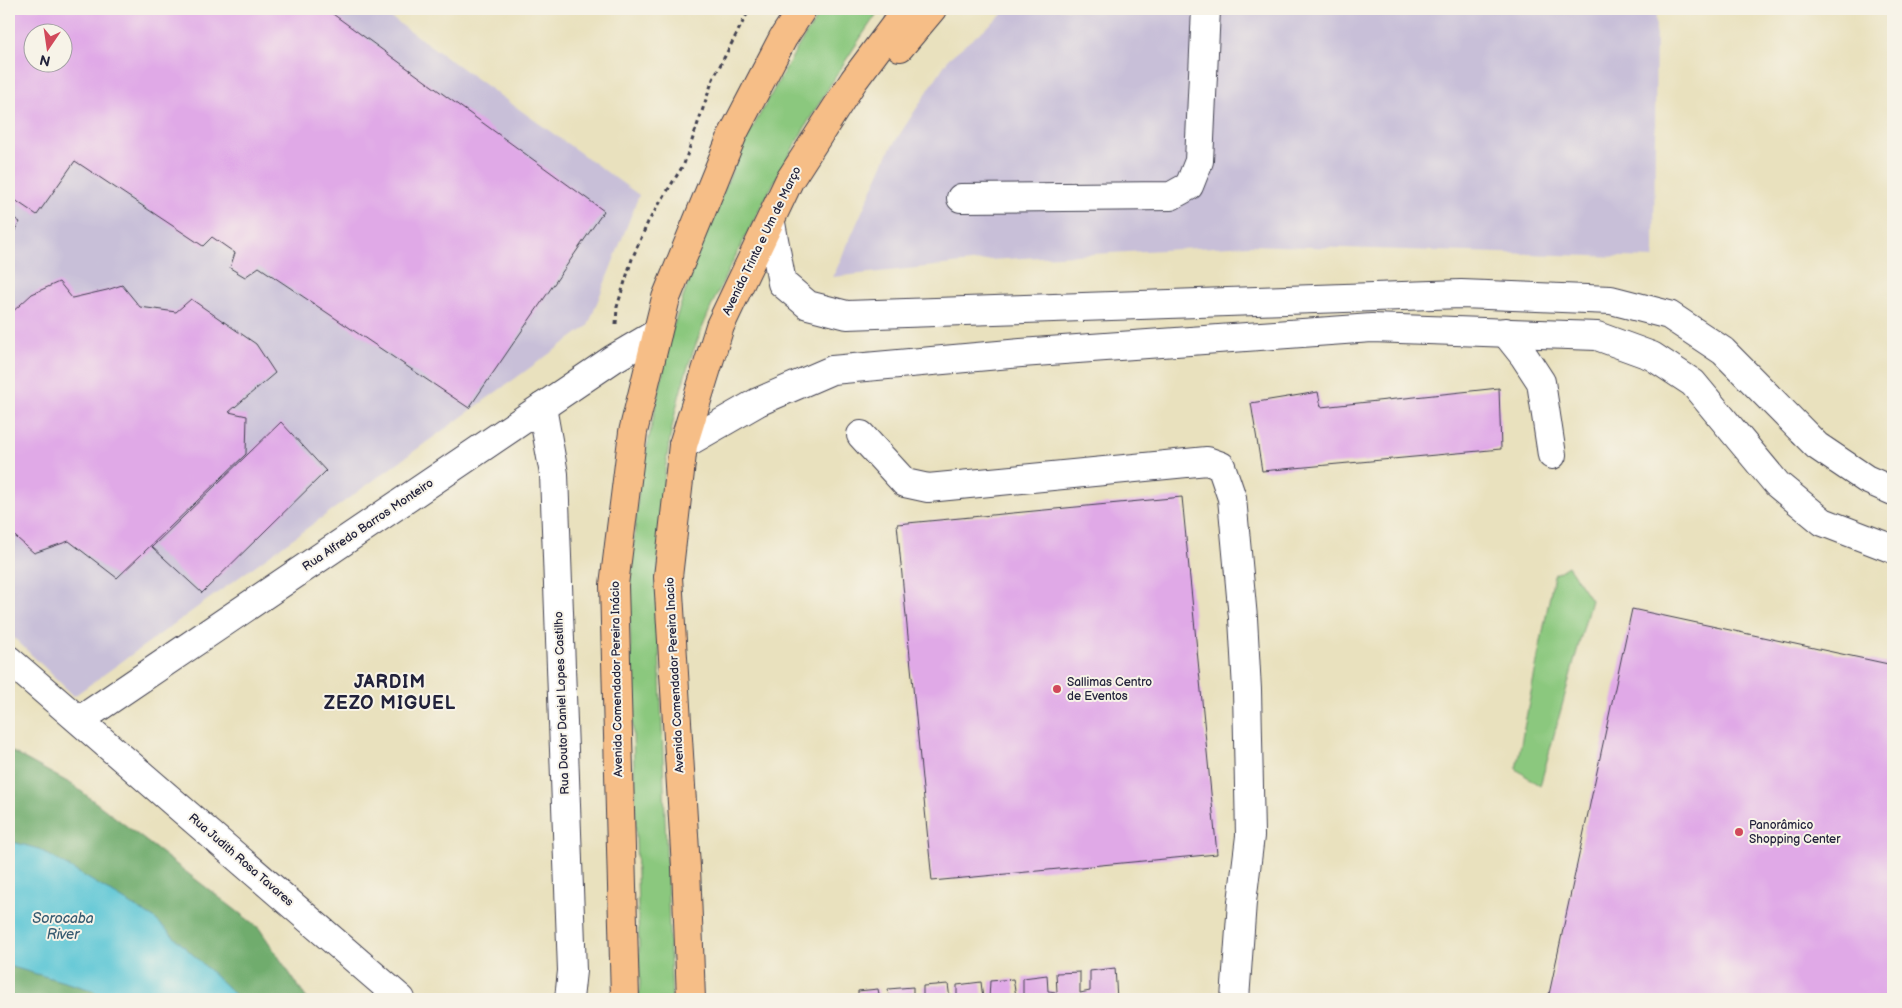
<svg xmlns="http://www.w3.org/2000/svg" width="1902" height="1008" viewBox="0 0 1902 1008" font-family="'Balsamiq Sans',sans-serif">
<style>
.industrial{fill:#c8bfd8;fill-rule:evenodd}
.green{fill:#8bc87e;stroke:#56755c}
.forest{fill:#70ac6d;stroke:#496754}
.water{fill:#5bc6d5;stroke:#3e7488}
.building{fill:#e0a9e7;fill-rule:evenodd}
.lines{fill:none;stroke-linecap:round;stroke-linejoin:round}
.minor-casing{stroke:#403f4f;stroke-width:30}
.highway-casing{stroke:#403f4f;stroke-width:30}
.path{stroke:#403f4f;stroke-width:3;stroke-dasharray:4 4;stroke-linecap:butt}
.minor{stroke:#fff;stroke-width:28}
.highway{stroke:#f6be87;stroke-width:28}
.poi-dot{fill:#d1495b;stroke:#f7f3e8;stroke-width:2}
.labels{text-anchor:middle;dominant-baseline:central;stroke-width:4;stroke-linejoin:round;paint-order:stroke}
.street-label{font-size:12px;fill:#22223b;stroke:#f7f3e8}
.poi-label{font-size:12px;fill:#22223b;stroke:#f7f3e8;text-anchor:start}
.water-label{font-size:14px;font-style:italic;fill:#365b71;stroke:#f7f3e8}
.district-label{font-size:18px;font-weight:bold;letter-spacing:1px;fill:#22223b;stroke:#f7f3e8}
</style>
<rect width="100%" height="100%" fill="#f7f3e8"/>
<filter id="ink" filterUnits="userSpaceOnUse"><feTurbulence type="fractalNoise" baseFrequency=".02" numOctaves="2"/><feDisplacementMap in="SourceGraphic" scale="10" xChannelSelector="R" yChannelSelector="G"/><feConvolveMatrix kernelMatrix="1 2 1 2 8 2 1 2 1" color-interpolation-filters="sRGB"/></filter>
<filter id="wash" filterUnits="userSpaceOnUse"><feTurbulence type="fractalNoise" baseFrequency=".0096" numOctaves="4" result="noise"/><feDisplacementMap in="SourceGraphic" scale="20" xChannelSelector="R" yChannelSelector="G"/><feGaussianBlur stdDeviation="1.12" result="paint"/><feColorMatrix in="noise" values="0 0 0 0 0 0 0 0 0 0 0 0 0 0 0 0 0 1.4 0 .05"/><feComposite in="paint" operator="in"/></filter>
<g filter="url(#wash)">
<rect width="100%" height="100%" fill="#e9e1be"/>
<g class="industrial">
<path d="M9 9H379L639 195 588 326 74 696 9 633ZM32 32H62V62H32Z"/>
<path d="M1009 9H1656L1654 258 1249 245 990 260 833 277 889 151 949 58Z"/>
</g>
<g class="green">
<path d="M823 9H880C831 80 788 153 749 230 719 287 691 345 676 409 652 513 658 621 662 727 665 818 668 909 672 999H639L640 982 629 592 639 485 672 330 702 242 745 141 799 45Z"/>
<path d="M1568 566 1591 600 1540 786 1516 769 1554 575Z"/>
</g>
<path class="forest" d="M9 750 73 785 259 928 307 999H9Z"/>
<path class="water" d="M9 841 39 849 154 918 240 999H106L92 990 9 966Z"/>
<g id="blocks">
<g class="building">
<path d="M9 9H326L604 211 469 408 259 267 245 277 230 268 235 253 212 237 203 246 75 161 37 215 9 196ZM32 32H62V62H32Z"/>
<path d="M9 215 20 222 9 240Z"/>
<path d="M59 282 72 298 107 290 122 285 140 307 176 312 191 299 256 344 275 373 229 412 247 416 246 454 117 578 69 541 34 553 9 531V315L32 294Z"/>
<path d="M1499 388 1501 449 1262 471 1251 403 1318 392 1321 407Z"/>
<path d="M281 422 326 471 202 593 152 547Z"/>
<path d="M1182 497 1217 854 932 881 897 524Z"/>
<path d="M1632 609 1893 665V999H1548Z"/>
<path d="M1115 968 1117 999H989L990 981 1013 979 1016 996 1023 995V978L1047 975 1048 991 1057 992 1056 973 1080 972V993L1090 991V971Z"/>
<path d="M981 982 983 999H957V985Z"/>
<path d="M948 984 950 999H923V986Z"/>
<path d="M913 987V999H889L888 989Z"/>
<path d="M878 989 880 999H858V991Z"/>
</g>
</g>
</g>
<g filter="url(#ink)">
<use href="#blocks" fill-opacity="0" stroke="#403f4f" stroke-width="1"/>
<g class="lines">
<defs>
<g id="minor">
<path d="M961 198 1171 196 1189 186 1199 161 1206 9"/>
<path d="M771 223 782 283 808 305 847 315 1461 294 1611 300 1669 315 1723 351 1817 446 1866 479 1893 491"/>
<path d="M1505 332 1524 356 1541 382 1552 455"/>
<path d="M542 407 554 474 572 971 569 999"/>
<path d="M861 435 905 483 928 488 1207 461 1221 466 1232 498 1243 618 1247 690 1250 836 1242 902 1235 999"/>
<path d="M683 445 758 402 832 370 1021 353 1372 328 1597 336 1652 356 1693 383 1777 484 1823 522 1893 549"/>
<path d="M9 660 401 999"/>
<path d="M80 720 613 359 657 333"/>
</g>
<g id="highway">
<path d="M900 47 932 9"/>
<path d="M625 999 614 585 633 432 666 298 733 134 783 38 802 9"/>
<path d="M691 999 686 867 668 577 683 445 720 326 789 181 854 80 907 9"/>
</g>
</defs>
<use href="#minor" class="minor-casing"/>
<use href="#highway" class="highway-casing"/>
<path class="path" d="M616 324 617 307 632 259 648 222 684 164 713 79 747 14 752 9"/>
<use href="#minor" class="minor"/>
<use href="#highway" class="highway"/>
</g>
</g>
<g class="poi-dot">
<circle cx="1057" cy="689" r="5"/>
<circle cx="1739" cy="832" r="5"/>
</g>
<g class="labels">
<g class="street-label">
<text transform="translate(762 241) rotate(-64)">Avenida Trinta e Um de Março</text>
<text transform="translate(368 525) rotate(-34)">Rua Alfredo Barros Monteiro</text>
<text transform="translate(675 675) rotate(-93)">Avenida Comendador Pereira Inacio</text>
<text transform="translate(617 679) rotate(-91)">Avenida Comendador Pereira Inácio</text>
<text transform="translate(562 703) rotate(-92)">Rua Doutor Daniel Lopes Castilho</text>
<text transform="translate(241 860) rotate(41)">Rua Judith Rosa Tavares</text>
</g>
<g class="poi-label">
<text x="1067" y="682">Sallimas Centro<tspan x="1067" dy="14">de Eventos</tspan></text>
<text x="1749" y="825">Panorâmico<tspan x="1749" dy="14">Shopping Center</tspan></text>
</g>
<g class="water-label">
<text x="63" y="918">Sorocaba<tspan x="63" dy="16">River</tspan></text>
</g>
<g class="district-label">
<text x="390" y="682">JARDIM<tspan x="390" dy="21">ZEZO MIGUEL</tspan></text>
</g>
</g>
<rect width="1902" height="1008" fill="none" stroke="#f7f3e8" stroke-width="30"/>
<g transform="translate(48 48) rotate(193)"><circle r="24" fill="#f7f3e8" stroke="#a29fa3"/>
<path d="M0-4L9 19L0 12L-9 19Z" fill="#d1495b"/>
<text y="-8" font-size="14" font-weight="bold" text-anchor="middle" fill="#22223b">N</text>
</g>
</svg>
